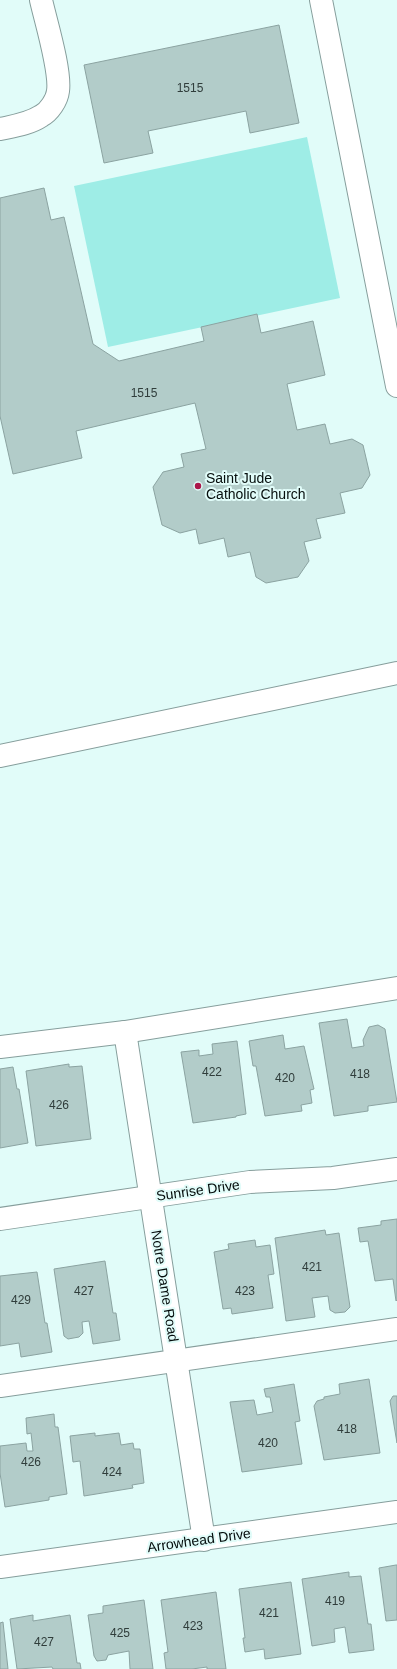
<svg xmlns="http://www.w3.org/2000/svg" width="397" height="1669" viewBox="0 0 397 1669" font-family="Arial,sans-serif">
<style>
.green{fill:#9eede6}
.building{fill:#b2ccc9;stroke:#8ba3a1}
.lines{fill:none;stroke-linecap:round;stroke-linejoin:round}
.minor-casing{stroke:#869e9c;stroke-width:24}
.minor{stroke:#fff;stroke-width:22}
.poi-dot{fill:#ab174a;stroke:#e1fcf9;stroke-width:1.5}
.labels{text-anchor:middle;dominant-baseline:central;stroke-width:4;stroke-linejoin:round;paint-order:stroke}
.number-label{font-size:12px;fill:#303d3b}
.poi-label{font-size:14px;fill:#050d0c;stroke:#e1fcf9;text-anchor:start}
.street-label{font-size:14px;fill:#050d0c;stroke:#e1fcf9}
</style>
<rect width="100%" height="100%" fill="#e1fcf9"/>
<path class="green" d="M307 137 340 298 108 347 74 186Z"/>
<g class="building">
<path d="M279 25 299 123 250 133 246 111 148 131 153 153 104 163 84 65Z"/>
<path d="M44 188 51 220 64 217 93 344 119 361 204 341 201 327 257 314 261 333 313 321 325 375 287 384 297 430 325 424 330 444 352 439 363 445 370 475 362 488 340 493 345 513 316 519 321 538 304 542 309 561 298 577 266 583 256 577 250 552 228 557 224 538 199 544 196 529 180 533 162 525 153 487 163 472 184 467 181 454 206 449 195 403 76 431 82 458 13 474 0 416V198Z"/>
<path d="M347 1019 352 1048 364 1046 363 1040 369 1027 378 1025 385 1029 397 1102 368 1106V1111L334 1116 319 1023Z"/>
<path d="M283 1035 285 1049 304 1046 314 1089 310 1090 312 1103 301 1105 302 1111 265 1116 256 1066H253L249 1041Z"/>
<path d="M237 1041 246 1114 236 1116V1117L193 1123 181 1052 199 1050V1056L213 1054 212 1044Z"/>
<path d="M69 1064V1067L82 1066 91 1139 36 1146 26 1071Z"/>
<path d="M13 1067 17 1089H19L28 1143 0 1148V1069Z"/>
<path d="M397 1219V1300L396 1301 393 1279 375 1281 368 1241 360 1242 358 1228 381 1225V1221Z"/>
<path d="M325 1230 326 1235 339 1233 350 1307 345 1312 335 1313 330 1310 328 1296 312 1298 315 1317 286 1321 275 1238Z"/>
<path d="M255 1240 256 1247 270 1245 274 1274 268 1275 273 1308 232 1314 231 1308 223 1309 214 1252 229 1249 228 1244Z"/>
<path d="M105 1261 113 1313H116L120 1340 93 1344 89 1321 82 1322 83 1333 79 1337 68 1339 64 1336 54 1269Z"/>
<path d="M37 1272 45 1323H47L52 1352 21 1357 19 1343 0 1346V1276Z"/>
<path d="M369 1379 380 1453 324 1460 314 1406 317 1401 324 1399V1397L340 1394 339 1384Z"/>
<path d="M294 1384 300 1421 295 1422 302 1464 242 1472 230 1402 254 1400 257 1415 273 1412 270 1397H266L264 1389Z"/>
<path d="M393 1396H397V1443L390 1401Z"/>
<path d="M54 1414 55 1427H58L67 1494 49 1497V1500L5 1507 0 1473V1446L26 1443 27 1451H33L31 1433 27 1434 26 1418Z"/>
<path d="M95 1433V1436L119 1433 121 1445 133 1443 134 1449H140L144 1483 132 1485 133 1488 84 1496 80 1461 73 1462 70 1436Z"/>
<path d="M396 1565H397V1620L386 1621 379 1568Z"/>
<path d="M349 1572V1577L361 1576 368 1624H371L374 1650 349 1653 345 1627 334 1629 335 1642 312 1646 302 1579Z"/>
<path d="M291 1582 301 1654 265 1659 264 1649 245 1652 243 1638H245L239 1589Z"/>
<path d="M216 1592 226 1669H207V1667L192 1669H166L164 1653 168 1652 161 1600Z"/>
<path d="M144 1600 153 1669H130L129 1651 108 1655 106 1660 97 1661 94 1656 88 1615 103 1613V1606Z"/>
<path d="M33 1615V1621L70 1615 77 1663H80L81 1669H53L52 1667 17 1669 10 1619Z"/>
<path d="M3 1622 8 1669H0V1623Z"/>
</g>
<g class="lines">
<defs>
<g id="minor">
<path d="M321 0 397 386"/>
<path d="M0 129C14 126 29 124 41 116 49 112 57 100 58 91 61 71 46 22 41 0"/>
<path d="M0 756 397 673"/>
<path d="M125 1032 204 1540"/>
<path d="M0 1047 125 1032 397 988"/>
<path d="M0 1219 250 1182 333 1178 397 1169"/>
<path d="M0 1386 397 1329"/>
<path d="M0 1567 397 1512"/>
</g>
</defs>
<use href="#minor" class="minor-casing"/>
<use href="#minor" class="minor"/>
</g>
<circle class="poi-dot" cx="198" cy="486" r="4"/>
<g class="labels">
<g class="number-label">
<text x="190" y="88">1515</text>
<text x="144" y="393">1515</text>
<text x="212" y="1072">422</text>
<text x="360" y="1074">418</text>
<text x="285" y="1078">420</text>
<text x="59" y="1105">426</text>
<text x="312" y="1267">421</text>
<text x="84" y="1291">427</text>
<text x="245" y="1291">423</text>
<text x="21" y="1300">429</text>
<text x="347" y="1429">418</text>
<text x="268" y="1443">420</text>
<text x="31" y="1462">426</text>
<text x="112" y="1472">424</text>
<text x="335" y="1601">419</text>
<text x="269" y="1613">421</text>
<text x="193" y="1626">423</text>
<text x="120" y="1633">425</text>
<text x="44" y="1642">427</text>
</g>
<g class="poi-label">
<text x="206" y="478">Saint Jude<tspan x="206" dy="16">Catholic Church</tspan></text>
</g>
<g class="street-label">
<text transform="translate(198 1190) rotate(-8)">Sunrise Drive</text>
<text transform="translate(165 1286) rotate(81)">Notre Dame Road</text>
<text transform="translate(199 1540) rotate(-8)">Arrowhead Drive</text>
</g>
</g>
</svg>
